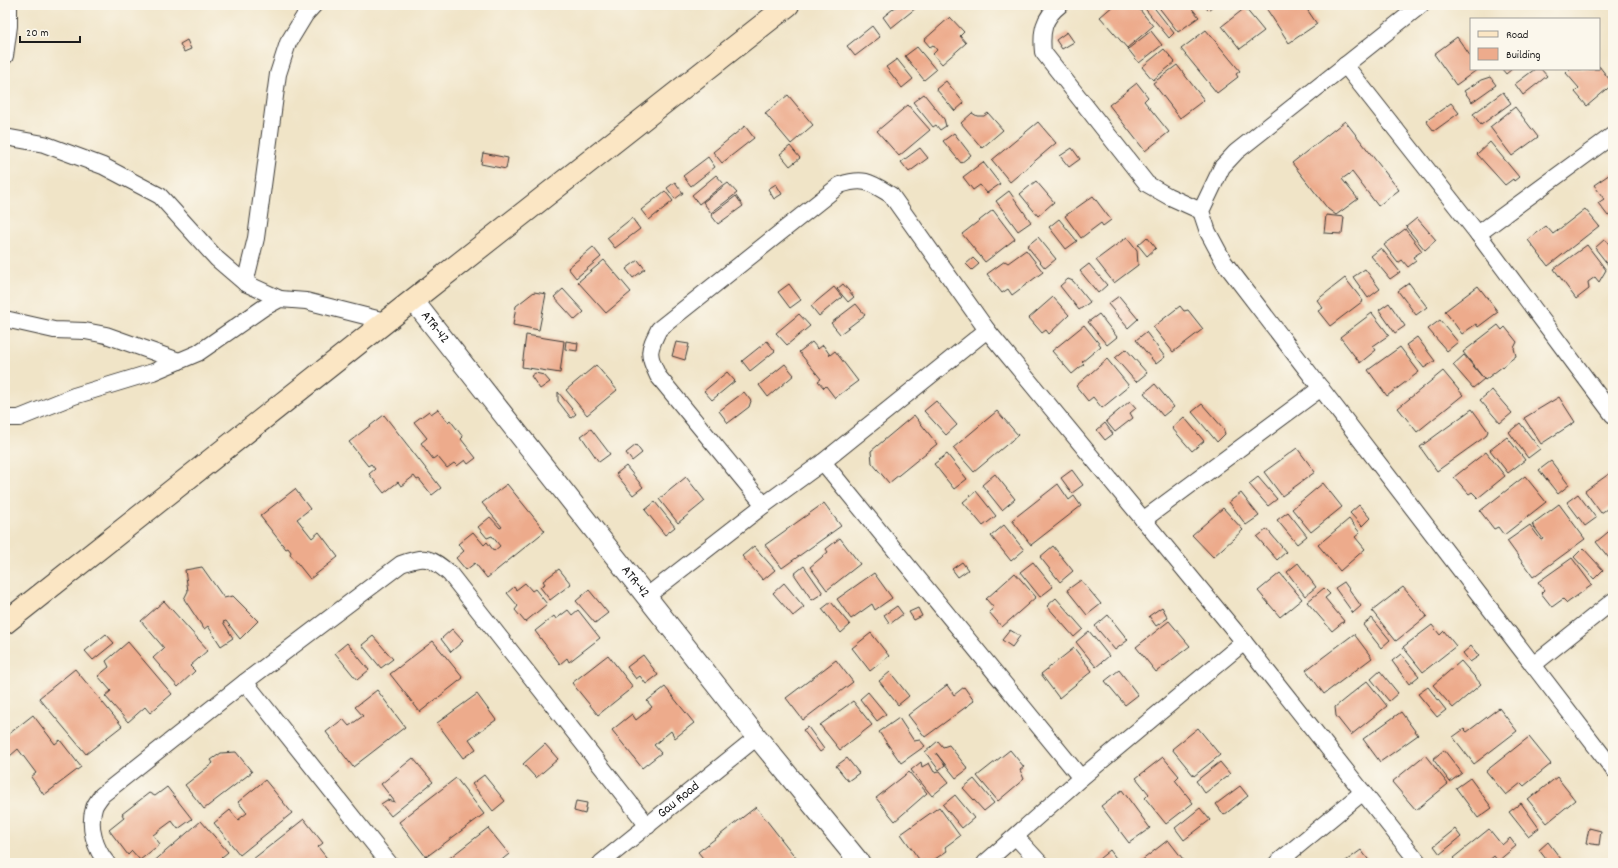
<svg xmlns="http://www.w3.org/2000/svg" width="1618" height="868" viewBox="0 0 1618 868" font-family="Dekko,sans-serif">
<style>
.building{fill:#edab8c}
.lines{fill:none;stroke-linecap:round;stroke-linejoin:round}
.minor-casing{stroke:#3c3a36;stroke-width:18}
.tertiary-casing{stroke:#3c3a36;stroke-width:22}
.secondary-casing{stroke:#3c3a36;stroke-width:24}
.minor{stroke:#fff;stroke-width:16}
.tertiary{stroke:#fff;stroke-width:20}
.secondary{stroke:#fbe6c4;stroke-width:22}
.labels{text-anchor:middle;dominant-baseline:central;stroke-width:3;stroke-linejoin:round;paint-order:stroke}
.street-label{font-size:14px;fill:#1c1c1c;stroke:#fbf7ec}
</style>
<rect width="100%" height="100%" fill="#fbf7ec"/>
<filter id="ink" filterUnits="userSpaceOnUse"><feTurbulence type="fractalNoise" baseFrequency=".025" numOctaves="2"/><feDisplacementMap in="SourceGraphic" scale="8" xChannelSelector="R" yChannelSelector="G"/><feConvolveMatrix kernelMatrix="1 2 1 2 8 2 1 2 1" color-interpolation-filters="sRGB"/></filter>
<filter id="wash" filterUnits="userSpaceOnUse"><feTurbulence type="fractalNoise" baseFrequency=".012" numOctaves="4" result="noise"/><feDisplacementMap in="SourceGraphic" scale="16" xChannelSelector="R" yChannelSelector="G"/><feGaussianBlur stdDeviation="0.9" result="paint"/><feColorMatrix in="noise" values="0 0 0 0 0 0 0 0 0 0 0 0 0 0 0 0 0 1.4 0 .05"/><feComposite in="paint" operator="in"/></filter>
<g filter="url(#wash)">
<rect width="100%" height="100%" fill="#f0e4c7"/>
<g id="blocks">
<g class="building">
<path d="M898 5H914L916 8 891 28 883 17Z"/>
<path d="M1114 5H1136L1153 26 1127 48 1100 17Z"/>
<path d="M1142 5H1152L1174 33 1169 38Z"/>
<path d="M1157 5H1189L1199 17 1178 32Z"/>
<path d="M1203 5H1214L1208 10Z"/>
<path d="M1264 5H1304L1317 24 1289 43Z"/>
<path d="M1245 8 1264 31 1240 49 1222 26Z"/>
<path d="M950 17 964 32 960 36 966 43 942 64 933 54 937 50 933 45 930 47 924 40Z"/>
<path d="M872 26 880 37 855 56 847 46Z"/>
<path d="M1206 30 1240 71 1236 74 1238 77 1217 93 1181 49Z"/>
<path d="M1151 31 1162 45 1139 63 1128 49Z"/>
<path d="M1067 32 1074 42 1062 49 1056 40Z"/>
<path d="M1457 37 1471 57V69H1478L1456 85 1434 54Z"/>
<path d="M187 40 191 49 184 52 180 44Z"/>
<path d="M917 47 936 70 924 80 905 56Z"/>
<path d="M1164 49 1175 62 1153 80 1142 67Z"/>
<path d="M897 59 913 79 902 88 886 67Z"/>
<path d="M1177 65 1204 100 1180 118 1153 83Z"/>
<path d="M1599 66 1613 84 1587 106 1575 92 1579 88 1566 73 1570 69H1599Z"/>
<path d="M1502 69H1512L1506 74Z"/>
<path d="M1535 69H1541L1547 76 1523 95 1515 84Z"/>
<path d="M1490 77 1496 85 1472 102 1464 91 1481 80Z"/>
<path d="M946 81 964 103 955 111 936 89Z"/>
<path d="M1137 83 1148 97 1144 101 1169 132 1145 151 1109 105Z"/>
<path d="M1503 92 1511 103 1481 125 1473 114Z"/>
<path d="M924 94 944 119 946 126 940 130 936 125 933 127 913 102Z"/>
<path d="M788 95 813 125 791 144 765 113Z"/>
<path d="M1451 103 1459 113 1434 131 1426 121Z"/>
<path d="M908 105 930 130 899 156 877 131Z"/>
<path d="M1515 107 1538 137 1512 156 1490 127Z"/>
<path d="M972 113 977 116H984L988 113 1003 130 982 148 961 123Z"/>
<path d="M1345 121 1399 190 1378 206 1352 172 1342 179 1358 199 1336 215 1328 209 1292 163Z"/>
<path d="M1038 122 1056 143 1010 182 992 160Z"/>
<path d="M745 126 754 138 722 163 713 152Z"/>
<path d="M954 133 971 155 961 163 943 141Z"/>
<path d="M1490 142 1519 177 1514 181 1513 179 1505 185 1477 154Z"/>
<path d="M790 146 800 158 790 166 780 154Z"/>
<path d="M920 148 928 158 909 172 901 162Z"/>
<path d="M1072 148 1080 159 1069 167 1060 156Z"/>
<path d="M483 153 508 158 506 169 481 164Z"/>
<path d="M708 157 715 167 691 186 683 176Z"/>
<path d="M983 162 1000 184 987 193 980 185 973 190 963 177Z"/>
<path d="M1613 172V213L1608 216 1598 203 1604 199 1594 185Z"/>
<path d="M716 175 724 184 699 204 692 195Z"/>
<path d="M1036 181 1054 202 1038 216 1020 194Z"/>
<path d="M675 182 683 193 675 199 667 188Z"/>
<path d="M728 183 737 193 711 213 703 202Z"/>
<path d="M776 184 782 194 774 199 768 189Z"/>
<path d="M665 191 673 201 649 220 641 210Z"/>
<path d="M1009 191 1031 222 1018 231 996 201Z"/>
<path d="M736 196 743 206 718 224 711 215Z"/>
<path d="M1093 196 1111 220 1103 226 1101 223 1081 238 1065 216Z"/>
<path d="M1585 209 1599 226 1548 266 1528 240 1546 226 1553 234Z"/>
<path d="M993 210 1015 239 985 262 962 234Z"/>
<path d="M1326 215 1344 217 1342 234 1324 233Z"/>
<path d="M632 218 640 229 615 248 607 238Z"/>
<path d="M1417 218 1436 240 1425 250 1406 227Z"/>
<path d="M1059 219 1077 241 1066 249 1049 227Z"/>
<path d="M1405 229 1422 251 1413 257 1416 261 1408 267 1402 260 1398 263 1384 245Z"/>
<path d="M1038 237 1056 259 1045 268 1027 246Z"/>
<path d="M1127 237 1137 250 1138 265 1114 283 1096 260Z"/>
<path d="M1147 237 1156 248 1147 256 1138 245Z"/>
<path d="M1605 239 1613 249V271L1595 248Z"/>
<path d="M1587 245 1606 270 1599 282 1595 277 1588 282 1589 289 1576 299 1554 269Z"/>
<path d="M593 247 601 257 576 278 568 268Z"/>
<path d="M1381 248 1400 272 1390 279 1371 256Z"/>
<path d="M1026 250 1043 272 1012 295 1008 289 1002 293 987 274 1005 261 1008 263Z"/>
<path d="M973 258 979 264 972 270 966 264Z"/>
<path d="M604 260 631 292 606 313 578 282Z"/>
<path d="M638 260 645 269 633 278 626 269Z"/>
<path d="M1089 264 1107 285 1098 293 1080 271Z"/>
<path d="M1365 269 1380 289 1368 298 1353 277Z"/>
<path d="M1345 278 1363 301 1330 326 1318 311 1323 308 1317 300Z"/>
<path d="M1068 279 1073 281 1090 302 1079 310 1060 286Z"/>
<path d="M1409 283 1427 307 1416 315 1398 291Z"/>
<path d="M789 284 801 300 790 308 778 292Z"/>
<path d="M843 284 854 297 848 302 837 289Z"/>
<path d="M1478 286 1498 312 1478 327 1476 324 1462 334 1445 311Z"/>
<path d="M834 287 842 297 819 316 811 306Z"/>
<path d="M563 289 584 312 575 320 554 297Z"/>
<path d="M534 292 546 294 539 330 513 325 516 306Z"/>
<path d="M1119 296 1138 319 1128 328 1108 304Z"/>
<path d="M1053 297 1069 315 1049 334 1046 330 1042 333 1029 318Z"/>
<path d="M1389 303 1405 326 1395 333 1379 310Z"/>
<path d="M856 304 865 315 840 334 831 323Z"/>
<path d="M1180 306 1184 311 1188 310 1203 329 1173 352 1153 327Z"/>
<path d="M1372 313 1389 335 1373 346 1376 350 1360 363 1340 337Z"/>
<path d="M799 314 810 326 787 345 776 333Z"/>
<path d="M1099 314 1117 337 1107 345 1088 322Z"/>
<path d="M1440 320 1458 342 1447 351 1428 329Z"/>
<path d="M1084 325 1101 346 1082 362 1084 364 1072 374 1052 351Z"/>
<path d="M1498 325 1502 330 1505 327 1517 342 1514 348 1516 356 1485 380 1463 352Z"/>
<path d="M1146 332 1165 357 1156 364 1136 340Z"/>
<path d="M526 335 564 341 560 373 522 367Z"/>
<path d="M1417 337 1435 361 1424 368 1406 345Z"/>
<path d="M566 341 578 343 577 351 565 349Z"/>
<path d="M767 341 775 351 750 371 742 361Z"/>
<path d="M676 342 689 344 685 360 672 356Z"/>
<path d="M812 342 818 349 823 345 830 355 835 351 858 381 835 398 826 386 824 388 818 381 821 379 799 352Z"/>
<path d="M1400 347 1419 372 1387 396 1368 370Z"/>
<path d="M1126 349 1147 373 1136 382 1115 358Z"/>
<path d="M1464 355 1484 379 1473 388 1453 365Z"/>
<path d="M1107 359 1129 386 1102 408 1093 397 1088 401 1076 386Z"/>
<path d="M785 364 794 375 768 397 759 385Z"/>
<path d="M596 365 617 390 587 415 566 390Z"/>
<path d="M1443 371 1463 395 1417 432 1398 408Z"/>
<path d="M727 372 735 381 712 400 704 391Z"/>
<path d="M535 373 544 375 550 382 540 389 531 376Z"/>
<path d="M1155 384 1174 407 1163 416 1144 393Z"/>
<path d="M1492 390 1512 413 1500 423 1480 400Z"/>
<path d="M558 392 576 414 571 418 558 401Z"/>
<path d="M744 392 751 401 749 407 728 423 719 411Z"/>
<path d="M1559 397 1575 422 1541 444 1524 418Z"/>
<path d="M936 401 957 425 946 435 924 411Z"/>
<path d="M1130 401 1136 408 1130 413 1133 418 1115 432 1106 421Z"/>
<path d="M1202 404 1223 428 1225 434 1217 442 1192 412Z"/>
<path d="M438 409 448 422 450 420 463 437 461 439 476 458 468 464 465 460 457 466 454 463 447 468 437 456 433 459 421 443 427 438 414 422 429 411 431 414Z"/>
<path d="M1472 409 1488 431 1486 436 1437 471 1420 447Z"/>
<path d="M997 411 1018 435 974 472 953 448Z"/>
<path d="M384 415 441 488 432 495 419 479 417 480 414 476 401 486 398 482 384 493 369 474 375 469 371 464 368 466 349 442Z"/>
<path d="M914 415 937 444 889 483 872 463 871 451Z"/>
<path d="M1184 417 1204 441 1192 451 1172 428Z"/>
<path d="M1105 423 1113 434 1105 440 1097 430Z"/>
<path d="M1520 423 1540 449 1528 458 1509 432Z"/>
<path d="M591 429 610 454 599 462 581 436Z"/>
<path d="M1507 437 1525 460 1508 473 1490 450Z"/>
<path d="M636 445 642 453 632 461 626 453Z"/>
<path d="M1297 448 1315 472 1282 496 1264 472Z"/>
<path d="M1486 452 1505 476 1478 498 1472 492 1469 494 1454 477Z"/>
<path d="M947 454 967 479 954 489 934 464Z"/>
<path d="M1551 461 1569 485 1558 494 1539 470Z"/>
<path d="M626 466 643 487 633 495 616 474Z"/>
<path d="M1072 470 1083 485 1072 493 1061 478Z"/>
<path d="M1613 471V505L1601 513 1585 491Z"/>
<path d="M995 474 1015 499 1002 510 982 485Z"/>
<path d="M1525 476 1546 502 1504 535 1498 527 1494 529 1480 511Z"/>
<path d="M686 477 705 501 678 523 659 499Z"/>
<path d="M1258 477 1277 499 1268 506 1249 484Z"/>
<path d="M1323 483 1342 507 1311 532 1292 509Z"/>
<path d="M507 484 545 531 487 578 475 563 466 570 456 558 464 551 458 544 473 532 484 545 487 542 494 551 500 546 492 536 487 538 478 527 490 517 500 528 502 527 482 503Z"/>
<path d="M1058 484 1069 500 1074 496 1081 506 1031 545 1012 520Z"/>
<path d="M295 489 310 509 297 519 312 538 319 532 338 557 310 579 290 554 291 552 288 548 286 549 260 516Z"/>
<path d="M976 491 996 516 983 526 963 502Z"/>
<path d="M1241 493 1259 516 1246 525 1229 502Z"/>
<path d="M1578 494 1596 518 1585 526 1567 502Z"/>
<path d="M655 502 675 527 665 535 645 510Z"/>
<path d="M824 503 841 526 782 568 765 545Z"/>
<path d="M1559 504 1585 539 1533 577 1507 541 1530 525 1541 540 1543 539 1532 524Z"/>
<path d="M1359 505 1370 518 1362 526 1350 513Z"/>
<path d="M1223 508 1243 530 1213 557 1192 535Z"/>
<path d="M1288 512 1307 536 1297 544 1277 520Z"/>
<path d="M1349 519 1360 533 1355 537 1365 549 1340 571 1318 545Z"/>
<path d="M1004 525 1024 550 1011 561 991 536Z"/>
<path d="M1613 528V563L1596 542Z"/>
<path d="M1267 529 1286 552 1277 560 1257 537Z"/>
<path d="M840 538 860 564 827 590 810 567 828 552 826 549Z"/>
<path d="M754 546 775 570 763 580 742 556Z"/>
<path d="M1053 546 1073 571 1060 582 1040 557Z"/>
<path d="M1583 548 1603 570 1594 579 1574 557Z"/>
<path d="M1572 558 1592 585 1567 603 1563 599 1552 607 1541 593 1544 590 1538 582Z"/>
<path d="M962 562 968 570 958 577 952 569Z"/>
<path d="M1033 562 1053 587 1040 597 1020 572Z"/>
<path d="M1298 563 1316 587 1305 596 1287 572Z"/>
<path d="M804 566 823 593 812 600 794 574Z"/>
<path d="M202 567 224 598 233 596 258 621 240 639 226 621 223 622 233 638 221 646 208 626 204 629 184 599 188 591 185 570Z"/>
<path d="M559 569 571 584 550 600 540 587 545 584 543 581Z"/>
<path d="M874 573 892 598 875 610 872 604 851 619 837 599Z"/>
<path d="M1015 573 1036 597 1002 627 989 612 994 608 986 599Z"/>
<path d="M1280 573 1302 599 1280 617 1258 591Z"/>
<path d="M1081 580 1101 604 1087 615 1067 590Z"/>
<path d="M1344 582 1361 606 1353 613 1335 588Z"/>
<path d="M525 583 532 591 535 589 547 604 525 622 515 610 518 606 507 593 514 587 516 590Z"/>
<path d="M784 583 804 607 793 616 773 593Z"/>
<path d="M1403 587 1427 616 1396 641 1372 611Z"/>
<path d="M1324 588 1330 594 1325 598 1344 621 1332 631 1307 602Z"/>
<path d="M589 590 608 613 595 623 576 601Z"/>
<path d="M1056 598 1083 629 1074 637 1047 606Z"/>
<path d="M164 601 208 650 190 666 195 671 178 687 153 658 164 648 141 621Z"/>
<path d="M831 602 850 625 841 633 822 609Z"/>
<path d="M897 606 903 614 890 624 884 615Z"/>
<path d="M1162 607 1168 618 1156 626 1149 616Z"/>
<path d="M918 608 922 616 914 620 909 612Z"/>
<path d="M568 610 572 615 578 610 600 638 569 662 567 658 560 664 535 631 554 616 556 619Z"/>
<path d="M1108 615 1128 640 1115 650 1095 626Z"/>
<path d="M1372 618 1390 640 1381 648 1363 625Z"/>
<path d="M1169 621 1190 646 1156 672 1136 647Z"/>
<path d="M1432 625 1440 635 1444 631 1456 646 1423 672 1403 647Z"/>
<path d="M452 629 463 641 451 652 441 639Z"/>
<path d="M1010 630 1020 636 1012 647 1002 640Z"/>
<path d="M1089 631 1109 656 1096 667 1076 642Z"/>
<path d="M871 633 889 656 870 671 852 648Z"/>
<path d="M106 634 114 643 93 660 85 651Z"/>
<path d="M1354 634 1372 658 1324 694 1306 670Z"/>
<path d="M373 636 393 659 381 668 362 645Z"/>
<path d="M433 641 463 678 420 712 390 674Z"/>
<path d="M128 642 172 694 150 713 145 707 128 722 105 696 111 691 98 676 109 667 106 661Z"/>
<path d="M347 643 369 670 357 680 335 653Z"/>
<path d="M1471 646 1479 656 1470 662 1463 653Z"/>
<path d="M1074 648 1092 671 1059 698 1041 674Z"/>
<path d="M1401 654 1419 676 1409 684 1392 661Z"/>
<path d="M608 655 633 687 598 715 572 683Z"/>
<path d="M643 655 658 675 646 684 640 676 636 679 627 667Z"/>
<path d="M836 660 853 682 803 720 786 698Z"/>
<path d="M1461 661 1481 684 1453 708 1433 685Z"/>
<path d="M75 669 122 726 86 754 39 698Z"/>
<path d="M1119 670 1138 695 1125 705 1105 681Z"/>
<path d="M1380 671 1398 693 1389 701 1371 679Z"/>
<path d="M890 672 909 696 898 705 879 681Z"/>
<path d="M1367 681 1387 706 1351 735 1336 716 1335 707Z"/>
<path d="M947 685 954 695 964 687 974 701 925 737 908 715Z"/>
<path d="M665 687 694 723 675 738 671 731 654 745 661 753 642 768 612 730 632 714 636 720 652 707 647 701Z"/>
<path d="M1428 687 1446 710 1437 717 1418 694Z"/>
<path d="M377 690 405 727 353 767 326 732 343 719 349 726 363 716 355 707Z"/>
<path d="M868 692 886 714 877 721 860 699Z"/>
<path d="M477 694 496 720 469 739 476 749 463 758 437 723Z"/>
<path d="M853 701 872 725 840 750 820 725Z"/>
<path d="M1499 708 1517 731 1474 764 1453 737 1464 729 1467 732Z"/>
<path d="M1401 712 1418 735 1380 762 1363 739Z"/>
<path d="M33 715 55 744 60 740 81 767 44 795 31 777 36 773 18 749 10 756 5 749V737Z"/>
<path d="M899 718 914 741 920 740 925 746 901 763 879 732Z"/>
<path d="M808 727 824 749 820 752 803 730Z"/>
<path d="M1198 728 1220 755 1194 776 1172 749Z"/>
<path d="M1529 737 1551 764 1524 786 1521 783 1506 795 1486 771Z"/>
<path d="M938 741 943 747 949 745 968 769 956 778 936 753 945 765 939 770 925 752Z"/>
<path d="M545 744 558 759 536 778 523 764Z"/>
<path d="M1010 750 1024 767 1020 770 1024 779 998 801 977 776Z"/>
<path d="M1444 750 1462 773 1450 782 1433 759Z"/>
<path d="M236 752 252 772 204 809 185 785 213 763 211 760 221 753Z"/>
<path d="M1425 755 1448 784 1416 810 1392 782Z"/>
<path d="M1163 757 1179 776 1175 780 1193 803 1166 824 1145 798 1149 794 1136 778Z"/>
<path d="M413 758 433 782 391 816 381 804 387 800 395 802 381 784Z"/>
<path d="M847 758 859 773 848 781 836 766Z"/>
<path d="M921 762 922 767 929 763 934 772 940 771 949 782 932 796 911 770Z"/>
<path d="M1220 762 1230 774 1205 793 1196 781Z"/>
<path d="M909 772 927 793 895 821 876 798Z"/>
<path d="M484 775 505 801 493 811 472 784Z"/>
<path d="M1557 777 1575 800 1547 823 1528 800Z"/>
<path d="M456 778 484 814 426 857 399 822Z"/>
<path d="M1470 778 1492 808 1478 818 1456 788Z"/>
<path d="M974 779 994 803 984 811 963 788Z"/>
<path d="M265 780 292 813 240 855 214 823 230 810 238 820 247 813 238 802Z"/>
<path d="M1240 786 1248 796 1224 815 1216 804Z"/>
<path d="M167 787 192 819 178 829 172 821 153 835 160 844 140 860 132 851 128 855 109 830 124 818 122 814 149 793 155 796Z"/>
<path d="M1122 790 1150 828 1129 843 1101 806Z"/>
<path d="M955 795 974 818 962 828 943 805Z"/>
<path d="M576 801 587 803 585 814 574 811Z"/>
<path d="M1521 803 1539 828 1528 836 1509 812Z"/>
<path d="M756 807 800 863H707L698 852Z"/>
<path d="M939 807 960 836 945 847 947 851 929 863H927L924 860 921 862 901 834Z"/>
<path d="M1200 808 1210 820 1184 840 1175 828Z"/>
<path d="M304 819 323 843 318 847 330 862 248 863Z"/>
<path d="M201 821 228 852 215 863H152Z"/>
<path d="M488 828 509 854 498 863H443Z"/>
<path d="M1589 828 1601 831 1599 845 1586 843Z"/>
<path d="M1455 829 1461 837 1440 854 1434 846Z"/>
<path d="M1489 829 1502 845 1510 838 1516 846 1498 861 1494 856 1486 863H1457L1453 858Z"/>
<path d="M1168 840 1186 863H1142L1141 861Z"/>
<path d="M1548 842 1564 863H1549L1539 850Z"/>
<path d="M1110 850 1118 861 1115 863H1094Z"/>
<path d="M1361 850 1371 863H1343Z"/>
</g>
</g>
</g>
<g filter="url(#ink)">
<use href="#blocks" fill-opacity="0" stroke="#3c3a36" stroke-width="1"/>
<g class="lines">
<defs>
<g id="minor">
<path d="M1060 5C1043 18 1041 32 1043 52L1147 184 1168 196 1201 211"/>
<path d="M1421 5 1236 152 1222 167 1201 211 1208 232 1224 262 1613 769"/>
<path d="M5 56 9 26V5"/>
<path d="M1345 65 1478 234 1613 415"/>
<path d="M5 137 44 144 103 166 160 196 217 259 245 283 280 299"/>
<path d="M1478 234 1613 135"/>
<path d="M245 283 256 238 278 74 288 43 305 15 314 5"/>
<path d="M5 319 54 330 85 331 106 335 179 361"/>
<path d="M5 418H19L74 396 153 372 198 353 263 308 280 299 306 301 385 321"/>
<path d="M823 462 1081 778"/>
<path d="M764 505 658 376C647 353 648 351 659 329L840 185C864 177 870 182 891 195L987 330 1244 642 1419 863"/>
<path d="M1143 520 1321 388"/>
<path d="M647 596 764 505 823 462 987 330"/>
<path d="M1533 665 1613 601"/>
<path d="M245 682 389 863"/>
<path d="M1016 837 1040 863"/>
<path d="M107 863C95 849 88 827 94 808 95 804 99 799 102 795L245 682 401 564C425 555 431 557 450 574L648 826"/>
<path id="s1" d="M601 863 757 737"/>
<path d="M985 863 1081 778 1244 642"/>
<path d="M1277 863 1363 792"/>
</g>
<g id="tertiary">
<path id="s2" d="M413 300 757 737 860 863"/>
</g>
<path id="secondary" d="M5 623 413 300 788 5"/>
</defs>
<use href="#minor" class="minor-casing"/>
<use href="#tertiary" class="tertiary-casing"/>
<use href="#secondary" class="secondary-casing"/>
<use href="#minor" class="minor"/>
<use href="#tertiary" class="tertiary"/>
<use href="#secondary" class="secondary"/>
</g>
</g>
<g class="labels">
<g class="street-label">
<text stroke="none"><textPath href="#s2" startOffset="35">ATR-42</textPath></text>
<text stroke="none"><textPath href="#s2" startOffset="359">ATR-42</textPath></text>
<text stroke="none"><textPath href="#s1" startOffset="100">Gau Road</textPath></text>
</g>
</g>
<rect width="1618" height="868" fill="none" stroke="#fbf7ec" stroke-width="20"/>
<rect x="1470" y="18" width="130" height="52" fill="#fbf7ec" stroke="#a29f99"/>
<rect x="1478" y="31" width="20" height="6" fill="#fbe6c4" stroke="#a29f99"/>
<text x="1506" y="38" font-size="12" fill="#1c1c1c">Road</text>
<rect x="1478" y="48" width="20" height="12" fill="#edab8c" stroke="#a29f99"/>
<text x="1506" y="58" font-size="12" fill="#1c1c1c">Building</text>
<path d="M20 36v6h60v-6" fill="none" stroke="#1c1c1c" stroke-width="2"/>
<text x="26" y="36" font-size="12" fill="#1c1c1c" stroke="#fbf7ec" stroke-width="3" paint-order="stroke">20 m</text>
</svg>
